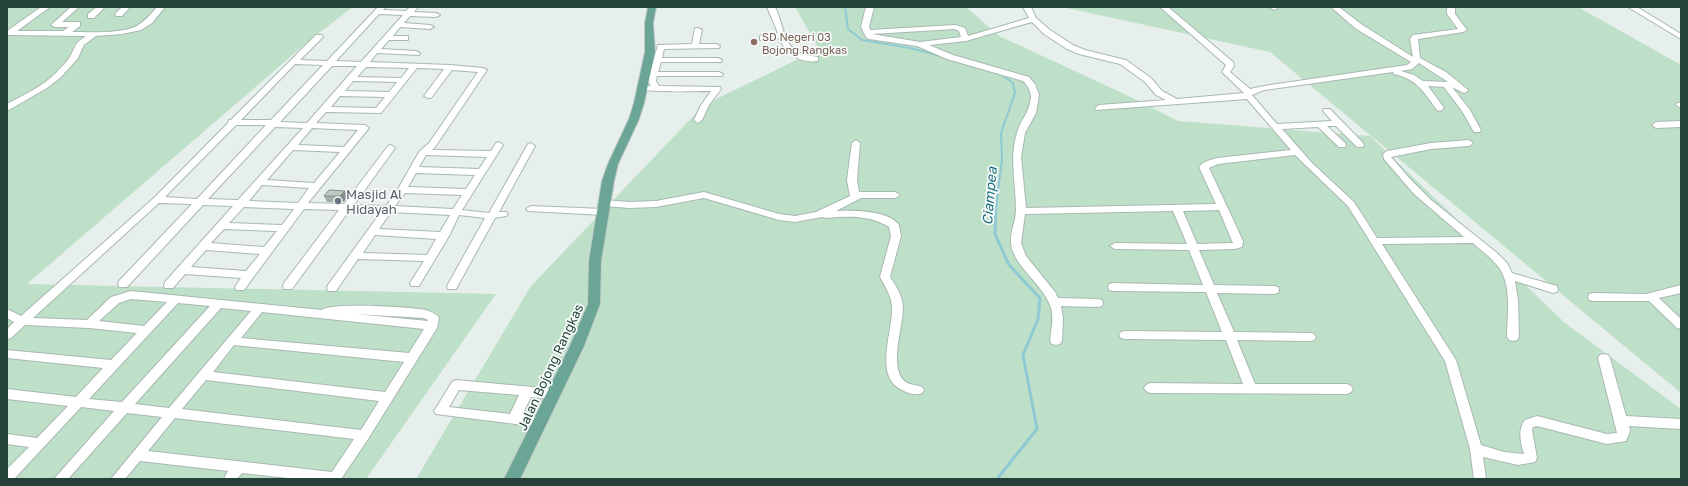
<svg xmlns="http://www.w3.org/2000/svg" width="1688" height="486" viewBox="0 0 1688 486" font-family="'Golos Text',sans-serif">
<style>
.green{fill:#bfe0c8}
.lines{fill:none;stroke-linecap:round;stroke-linejoin:round}
.stream-far1{stroke:#8ec9d4;stroke-width:2}
.stream{stroke:#8ec9d4;stroke-width:3}
.minor-casing{stroke:#a8b8b2;stroke-width:2}
.major-casing{stroke:#c2cac8;stroke-width:2}
.minor{fill:#fff;fill-rule:evenodd}
.major{fill:#6aa596;fill-rule:evenodd}
.wall{fill:#a1aea9}
.shaded-wall{fill:#838d89}
.building{fill:#bbcac4;stroke:#838d89}
.education-dot{fill:#8d6e63;stroke:#f7fbf9;stroke-width:1.5}
.worship-dot{fill:#6b7280;stroke:#f7fbf9;stroke-width:1.5}
.labels{text-anchor:middle;dominant-baseline:central;stroke-width:3.5;stroke-linejoin:round;paint-order:stroke}
.far-education-label{font-size:11px;fill:#785e54;stroke:#f7fbf9;text-anchor:start}
.worship-label{font-size:13px;fill:#5b616d;stroke:#f7fbf9;text-anchor:start}
.street-label{font-size:13px;fill:#24423a;stroke:#f7fbf9}
.water-label{font-size:14px;font-style:italic;fill:#1c6f80;stroke:#f7fbf9}
</style>
<rect width="100%" height="100%" fill="#e6efeb"/>
<g class="green">
<path d="M7 7H353L311 39 27 284 496 294 366 479H7Z"/>
<path d="M795 7H966L999 36 1133 98 1178 121 1370 136 1565 323 1681 409V479H416L531 286 704 105 819 49Z"/>
<path d="M1062 7H1578L1681 65V393L1270 52Z"/>
</g>
<g class="lines">
<g class="stream-far1">
<path d="M845 7 848 29 862 40 910 48 941 56"/>
<path d="M996 207 1002 160 1001 133 1015 93 1013 83 999 73"/>
</g>
<path class="stream" d="M996 206 995 234 1009 265 1040 298 1038 319 1023 355 1037 429 997 479"/>
<defs>
<g id="minor">
<path d="M41 7H50L17 31H63L69 27H55L51 25 71 7H79L62 22H80V26L72 32C90 32 121 34 137 26 145 21 151 14 157 7H165L152 23 141 30 122 34 96 36 84 45 78 58 61 77 47 88 7 111V104C24 95 43 86 57 72 61 67 68 61 71 55 77 44 74 44 86 36L7 35V31Z"/>
<path d="M97 7H105L94 18H88V14Z"/>
<path d="M122 7H130L122 16H116L115 14Z"/>
<path d="M378 7H386L383 10 406 11 410 7H418L414 12 436 13 440 15 436 17 410 16 404 23 430 25 434 27 430 29 400 27 393 36H408V40H389L381 49 416 51 420 53 419 55 377 53 370 62 450 65 483 68 487 70 435 147 432 150 491 151 496 143 499 142 503 145 462 210 489 213 528 144 531 143 535 146 499 212H506L508 214 506 216 495 218 456 289H448L447 286 485 218 459 215 449 236 419 286H411L410 283 424 261 358 259 336 291H328L327 288 328 285 381 212 349 211 292 289H284L283 286 284 283 339 210 304 209 244 290H236L235 287 241 278 185 274 173 288H165L164 285 165 282 233 206 203 205 127 287H119L118 284 119 281 192 204 159 203 33 318 87 320 111 297 131 291 322 310C329 302 413 307 426 310 431 312 437 314 439 318L437 328 368 439 341 479H297L242 473 237 479H224L228 471 140 461 125 479H111L162 417 127 413 68 479H54L114 411 81 407 14 479H7V469L29 447 7 444V434L37 438 68 406 7 399V389L76 397 103 368 7 358V350L111 360 137 333 89 328 25 325 11 338 7 339V329L14 322 7 318V309L21 316 154 198 228 123 229 120H231L316 35H322L323 37 300 60 327 61ZM379 14 403 15 361 62 336 61ZM295 64 323 65 271 120H241ZM332 66H357L307 123 280 122ZM366 67 409 68 401 78 357 77ZM417 68 444 69 424 96 428 98H431L452 70 478 72 429 143 419 152 398 189 386 206 354 205 395 148 391 145 388 146 344 204 308 203 369 128 365 125 316 123 326 112 381 113ZM353 81 397 82 389 92 345 91ZM340 96 385 97 376 108 331 107ZM236 125H266L197 199 165 197ZM275 127 303 128 238 200 208 199ZM312 128 358 130 344 147 298 145ZM293 150 340 152 314 183 267 180ZM426 155 487 157 479 169 419 167ZM416 173 475 175 466 189 408 187ZM262 185 309 188 298 203 249 201ZM405 193 462 195 453 209 395 206ZM244 207 294 209 282 225 229 223ZM391 212 450 215 440 232 379 229ZM224 229 277 231 264 247 211 243ZM375 235 436 239 427 255 363 253ZM206 250 260 254 246 271 191 267ZM131 299 167 302 144 326 99 321 119 303ZM178 303 210 306 122 402 89 399ZM221 308 251 311 169 408 135 404ZM262 312 424 329 409 353 241 338ZM356 314 424 318 428 320V321ZM234 345 404 362 385 392 213 372ZM206 380 379 401 361 430 182 409ZM175 418 354 439 332 472 148 451Z"/>
<path d="M767 7H775L776 9C782 22 784 43 796 51 803 55 811 56 818 57V61C801 64 785 53 779 38L760 40V36L778 33Z"/>
<path d="M866 7H874L869 27 870 30 955 25 965 28 968 36 1029 18 1023 7H1031L1036 18 1050 30 1073 45 1085 50 1126 60 1151 78 1162 91 1177 99 1244 93 1222 72 1226 65 1160 7H1168L1233 62 1234 66 1230 72 1250 89 1264 86 1407 65 1411 62 1355 28 1331 7H1339L1361 24 1413 57 1410 39 1413 35 1458 29 1447 14V7H1455V14L1467 30 1463 32 1418 39 1420 58 1446 72 1467 89 1468 91 1464 93 1452 87 1470 110 1481 130 1480 132H1474L1462 111 1444 87 1428 86 1444 108 1440 111 1437 110C1424 92 1417 79 1394 74L1393 72 1264 90 1252 95 1277 124 1332 121 1323 111 1324 109H1330L1363 143 1364 145 1363 147H1357L1336 126H1327L1345 143 1346 145 1345 147H1339L1318 127 1282 129 1312 163 1354 202 1377 238 1464 237 1414 194 1384 159 1383 154 1387 151 1431 143 1469 140 1473 143 1469 146 1431 149 1391 157 1410 179 1431 200 1497 253 1507 263 1512 273 1557 286 1558 289 1557 292 1553 293 1515 281 1518 300 1519 337 1517 340 1513 341 1509 340 1507 337C1507 316 1512 288 1500 269 1493 259 1482 251 1473 243L1382 244 1456 360 1481 445 1504 452 1524 454C1521 443 1517 430 1525 420L1537 416 1607 434 1617 433 1598 358 1600 355 1604 354 1608 355 1610 358 1626 416 1681 419V429L1629 426 1630 431 1626 441 1607 444 1537 426 1533 427 1532 430 1537 458 1535 462 1518 465 1483 457 1486 479H1474L1470 449 1445 361 1348 206 1295 155 1218 164 1209 168 1243 241 1242 247 1235 249 1199 250 1214 285 1274 286 1278 287 1279 290 1278 293 1274 294 1217 293 1234 332 1310 333 1314 334 1316 337 1314 340 1310 341 1237 340 1255 384H1347L1351 386 1353 389 1351 392 1347 394 1150 393 1146 391 1144 388 1146 385 1150 383 1243 384 1226 340 1125 339 1121 338 1119 335 1121 332 1125 331 1222 332 1206 292 1113 291 1109 290 1108 287 1109 284 1113 283 1203 285 1189 250 1115 249 1110 246 1115 243 1187 244 1173 211 1025 214 1021 243 1026 256 1055 292 1058 298 1098 299 1102 300 1103 303 1102 306 1098 307 1061 306 1063 318 1062 341 1060 344 1056 345 1052 344 1050 341C1051 330 1054 319 1051 308 1044 284 1013 267 1011 243 1010 232 1016 221 1016 210 1016 184 1009 158 1017 133 1021 119 1029 114 1031 97 1031 91 1027 85 1023 81L947 59 917 46 869 39 866 37 861 27ZM1032 22 1044 34 1067 49 1079 54 1120 64 1145 82 1156 95 1166 100 1099 105 1095 108 1096 110 1247 99 1291 150 1217 158C1210 160 1204 161 1199 167L1216 204 1026 208 1021 157 1025 133 1036 113 1039 95 1035 84 1029 77 953 55 929 45 966 41ZM954 29 959 31 961 37 920 42 872 34ZM1419 63 1448 82 1423 81 1414 75 1401 71 1412 69ZM1219 210 1233 243 1197 244 1183 211Z"/>
<path d="M1269 7H1277L1278 8 1274 10Z"/>
<path d="M1628 7H1637L1681 34V39Z"/>
<path d="M695 28H698L702 30 699 44H716L720 46 719 48 664 49 662 58H718L722 60 721 62H661L658 72H719L723 74 722 76H657L656 81 659 86 720 87 721 89 709 105 702 120 698 123 694 120 701 105 711 91C699 91 644 93 638 88L642 86H651L648 81 658 45 692 44Z"/>
<path d="M1677 103H1681V108L1676 105Z"/>
<path d="M1681 121V127L1656 128 1652 125 1656 122Z"/>
<path d="M856 140 860 143 857 180 859 192H895L900 195 895 198H861L836 211C853 210 888 210 899 225L901 236 890 277C896 286 903 297 903 308 903 328 887 371 907 383 912 385 917 385 922 387L924 390 922 393C915 396 908 393 902 390 873 377 893 331 892 308 892 297 885 286 880 277L891 236 889 227C870 215 848 216 826 218L822 217 795 222 779 220 704 198 656 207 629 208 605 206 600 203 605 200 629 202 656 201 704 192 779 214 795 216 816 212 850 196 847 180 852 143Z"/>
<path d="M531 206 604 209 609 212 604 215 528 211 526 209Z"/>
<path d="M1681 285V293L1659 298 1681 319V329L1677 328 1649 301H1593L1589 300 1588 297 1589 294 1593 293 1646 294Z"/>
<path d="M456 380 554 389 558 391 560 394 558 397 554 399 531 397 522 415 544 418 546 422 544 426 540 427 436 414 434 411 436 408 452 382ZM459 390 519 395 510 414 449 407Z"/>
</g>
<path id="major" d="M648 7H656L653 23 655 52 644 103 639 119 618 164 614 181 601 261 600 304 584 346 520 479H504L570 346 588 304 589 261 602 181 608 164 629 119 634 103 645 52V23Z"/>
</defs>
<use href="#minor" class="minor-casing"/>
<use href="#major" class="major-casing"/>
<use href="#minor" class="minor"/>
<use href="#major" class="major"/>
</g>
<path class="wall" d="M345 191 348 197 343 202H327L324 196Z"/>
<path class="shaded-wall" d="M345 191 348 197 343 202 340 196Z"/>
<path class="building" d="M329 190 345 191 340 196H324Z"/>
<circle class="education-dot" cx="754" cy="42" r="4"/>
<circle class="worship-dot" cx="338" cy="201" r="4"/>
<g class="labels">
<g class="far-education-label">
<text x="762" y="36">SD Negeri 03<tspan x="762" dy="13">Bojong Rangkas</tspan></text>
</g>
<g class="worship-label">
<text x="346" y="194">Masjid Al<tspan x="346" dy="15">Hidayah</tspan></text>
</g>
<g class="street-label">
<text transform="translate(550 367) rotate(-65)">Jalan Bojong Rangkas</text>
</g>
<g class="water-label">
<text transform="translate(989 196) rotate(-85)">Ciampea</text>
</g>
</g>
<rect width="1688" height="486" fill="none" stroke="#24423a" stroke-width="16"/>
</svg>
